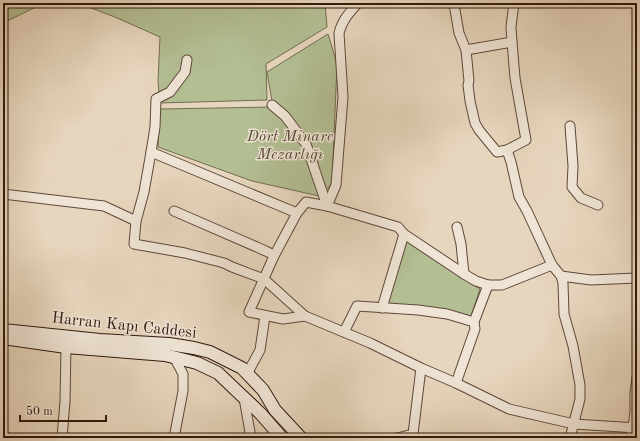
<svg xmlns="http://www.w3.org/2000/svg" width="640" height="441" viewBox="0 0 640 441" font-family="'Old Standard TT',serif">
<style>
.green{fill:#b3be93;stroke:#726c50}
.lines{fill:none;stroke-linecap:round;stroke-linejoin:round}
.street-casing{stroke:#5e4839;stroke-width:11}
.secondary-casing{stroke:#31190d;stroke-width:14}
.street{stroke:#efe4d5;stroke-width:9}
.secondary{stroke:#efe4d5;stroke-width:12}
.labels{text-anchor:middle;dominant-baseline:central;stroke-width:3;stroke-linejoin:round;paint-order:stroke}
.park-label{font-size:16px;font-style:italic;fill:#584b35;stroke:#efe4d5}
.street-label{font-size:16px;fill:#31190d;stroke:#efe4d5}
</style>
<rect width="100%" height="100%" fill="#e7d6be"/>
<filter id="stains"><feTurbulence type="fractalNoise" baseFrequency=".005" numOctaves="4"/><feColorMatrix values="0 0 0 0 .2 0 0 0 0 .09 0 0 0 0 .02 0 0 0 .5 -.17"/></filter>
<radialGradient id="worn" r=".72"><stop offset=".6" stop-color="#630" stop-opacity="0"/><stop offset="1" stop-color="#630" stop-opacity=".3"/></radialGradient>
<g class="green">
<path d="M3 3H44L3 23Z"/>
<path d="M78 3H325L327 27 266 64 267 100 160 103 158 82 160 37 115 17Z"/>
<path d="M328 34 337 64 332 184 319 196 252 181 158 147 160 109 273 107 267 72Z"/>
<path d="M404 240 480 289 471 316 435 309 385 305Z"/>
</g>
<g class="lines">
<defs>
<g id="street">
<path d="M454 3 455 10 459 33 466 50 469 81 468 85 470 101 475 123 479 130 497 152 507 150 526 140 515 78 512 42 511 27 514 3"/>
<path d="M466 50 512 42"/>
<path d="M187 60 185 72 170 92 156 99 155 127 151 152 144 192 136 221 134 244 185 253 224 263 232 267 264 279 305 316"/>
<path d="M272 105 285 116 306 144 327 206 398 227 404 234 464 274 476 281 488 285H502L552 265"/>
<path d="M570 126 573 166 572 187 581 198 598 205"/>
<path d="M507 150 511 162 519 197 527 211 552 265 561 276 563 283 564 314 573 346 580 385V399L570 438"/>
<path d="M151 152 297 213 306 202 327 206 336 185 343 97 339 33C342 20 350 12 358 3"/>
<path d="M3 194 104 206 136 221"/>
<path d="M174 211 259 248 270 253 274 256"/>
<path d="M297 213 274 256 249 312 283 319 305 316 370 343 421 368 456 383 509 409 574 424 637 428"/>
<path d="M457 227 461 244 464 274"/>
<path d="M561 276 591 280 637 278"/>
<path d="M382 308 404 234"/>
<path d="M344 332 357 306 418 310 447 314 474 322"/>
<path d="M247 374 260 350 265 316"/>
<path d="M456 383 475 329 474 322 488 285"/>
<path d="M244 398 251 438"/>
<path d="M3 437 8 438"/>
<path d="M62 438 65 401 66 347"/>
<path d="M174 438 183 391V374L174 357"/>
<path d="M397 438 413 434 421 368"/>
<path d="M630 438 633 428 635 412V393L637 378"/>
</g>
<g id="secondary">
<path d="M3 330 100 340 169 344 194 348 210 352 242 368 263 390 275 410 301 438"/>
<path d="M3 338 66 347 165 355 197 363 218 373 260 413 282 438"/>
</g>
</defs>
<use href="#street" class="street-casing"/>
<use href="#secondary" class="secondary-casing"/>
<use href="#street" class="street"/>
<use href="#secondary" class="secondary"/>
</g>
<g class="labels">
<g class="park-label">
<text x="290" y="137">Dört Minare<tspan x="290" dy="18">Mezarlığı</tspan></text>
</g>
<g class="street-label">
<text transform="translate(124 326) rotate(6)">Harran Kapı Caddesi</text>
</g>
</g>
<rect width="640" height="441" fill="none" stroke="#e7d6be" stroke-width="16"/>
<rect x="4" y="4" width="632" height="433" fill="none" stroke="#31190d" stroke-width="2"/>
<rect x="8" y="8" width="624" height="425" fill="none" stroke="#31190d"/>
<path d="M20 415v6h86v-6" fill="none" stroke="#31190d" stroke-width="2"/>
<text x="26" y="415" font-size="12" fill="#31190d" stroke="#efe4d5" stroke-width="3" paint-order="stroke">50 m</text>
<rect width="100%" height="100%" filter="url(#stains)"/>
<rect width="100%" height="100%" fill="url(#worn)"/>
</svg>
